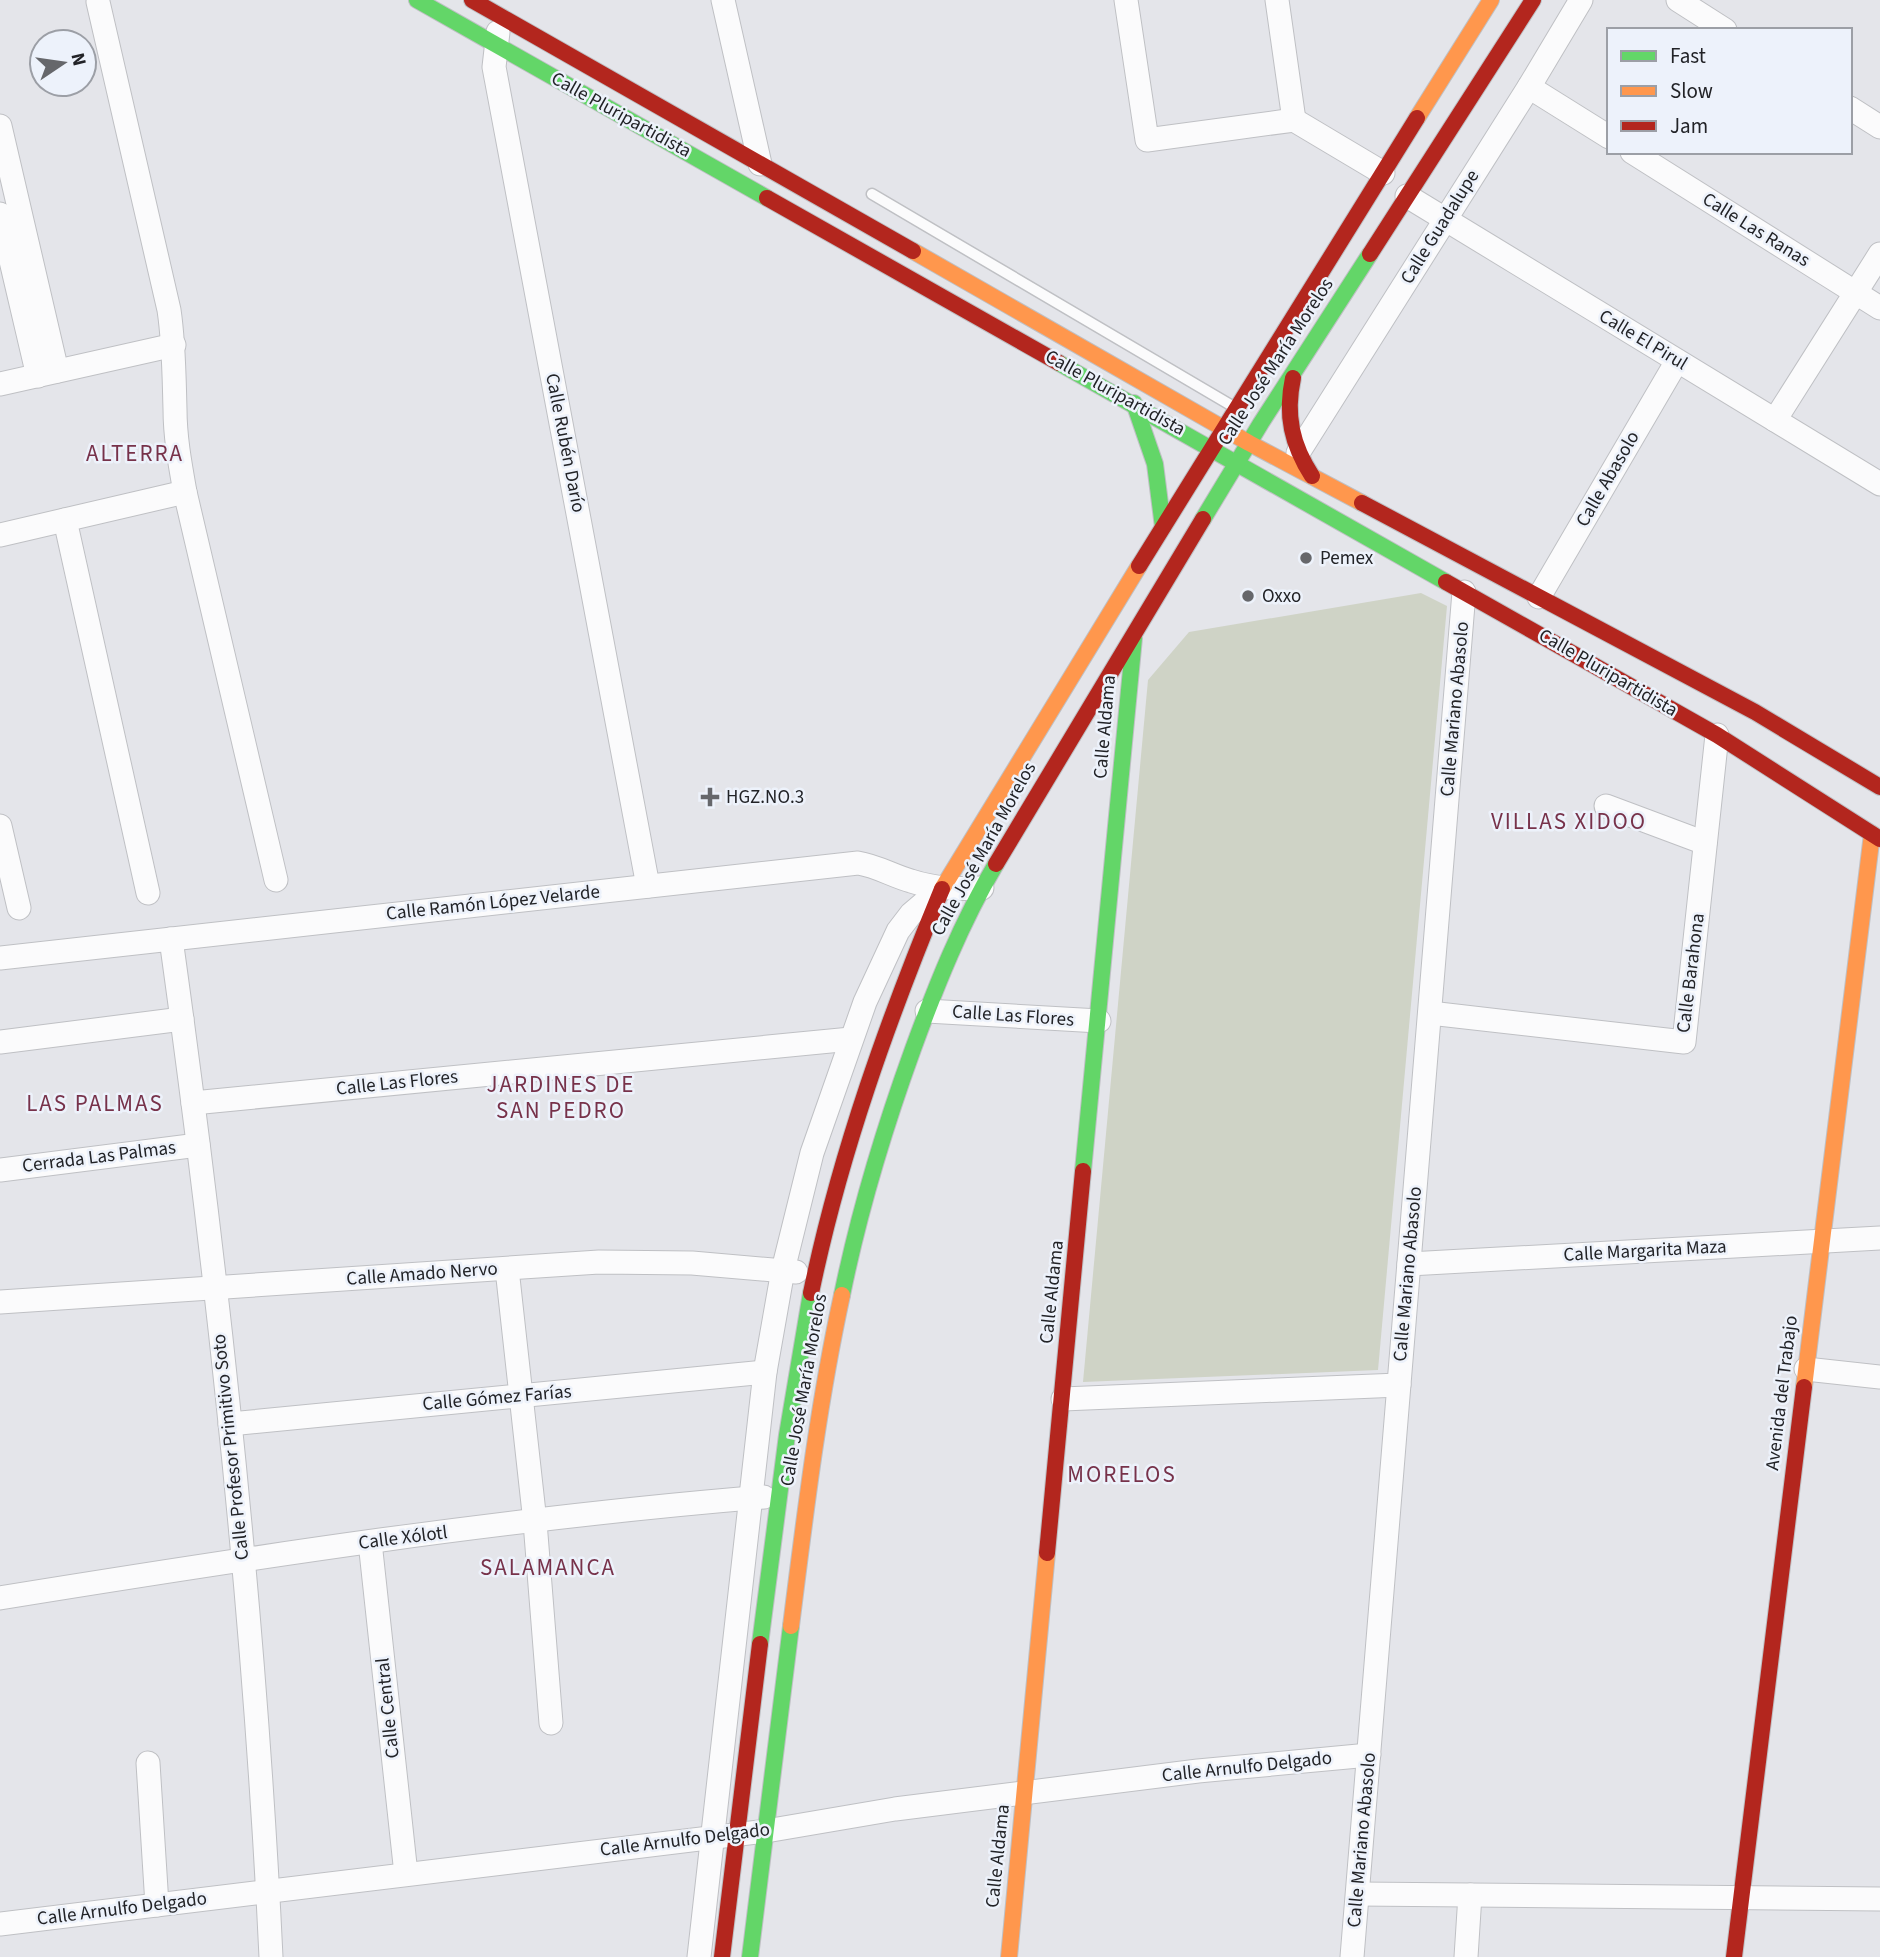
<svg xmlns="http://www.w3.org/2000/svg" width="1880" height="1957" viewBox="0 0 1880 1957" font-family="'Source Sans 3',sans-serif">
<style>
.green{fill:#cfd3c6}
.lines{fill:none;stroke-linecap:round;stroke-linejoin:round}
.lane-casing{stroke:#bfc0c4;stroke-width:13}
.street-casing{stroke:#bfc0c4;stroke-width:25}
.fast-casing{stroke:#bfc0c4;stroke-width:18}
.slow-casing{stroke:#bfc0c4;stroke-width:18}
.jam-casing{stroke:#bfc0c4;stroke-width:18}
.lane{stroke:#fbfbfc;stroke-width:10}
.street{stroke:#fbfbfc;stroke-width:23}
.fast{stroke:#63d668;stroke-width:16}
.slow{stroke:#ff974d;stroke-width:16}
.jam{stroke:#b3261e;stroke-width:16}
.poi-dot{fill:#66676b;stroke:#edf2fb;stroke-width:2.5}
.labels{text-anchor:middle;dominant-baseline:central;stroke-width:5;stroke-linejoin:round;paint-order:stroke}
.street-label{font-size:19px;fill:#222327;stroke:#edf2fb}
.poi-label{font-size:19px;fill:#222327;stroke:#edf2fb;text-anchor:start}
.quarter-label{font-size:23px;letter-spacing:2px;fill:#77324a;stroke:#edf2fb}
</style>
<rect width="100%" height="100%" fill="#e4e5ea"/>
<path class="green" d="M1421 593 1447 606 1378 1370 1083 1382 1148 680 1189 632Z"/>
<g class="lines">
<defs>
<path id="lane" d="M872 194 1234 407"/>
<g id="street">
<path d="M723 0 760 164"/>
<path d="M1126 0 1147 140 1294 120"/>
<path d="M1277 0 1294 120"/>
<path d="M1678 0 1725 30"/>
<path d="M98 2 169 310C174 343 174 376 175 409 175 437 180 464 185 492L276 880"/>
<path d="M498 32 494 67 648 886"/>
<path d="M1529 87 1609 137"/>
<path d="M1850 108 1880 127"/>
<path d="M1294 120 1383 173"/>
<path d="M0 126 57 371"/>
<path d="M1632 152 1880 308"/>
<path d="M1407 196 1880 484"/>
<path d="M0 214 38 376"/>
<path d="M0 384 174 345"/>
<path d="M1775 420 1880 254"/>
<path d="M1298 453 1529 87 1581 0"/>
<path d="M65 520 148 893"/>
<path d="M0 535 185 492"/>
<path d="M1539 597 1677 361"/>
<path d="M1606 806 1705 843"/>
<path d="M0 826 19 908"/>
<path d="M171 939C218 1276 255 1617 271 1957"/>
<path d="M0 958 858 863C877 866 893 876 911 881 935 889 957 889 982 888"/>
<path d="M927 1011 1099 1021"/>
<path d="M1430 1013 1684 1042 1717 735"/>
<path d="M0 1042 182 1019"/>
<path d="M193 1103 851 1039"/>
<path d="M0 1170 198 1145"/>
<path d="M1409 1264 1880 1238"/>
<path d="M507 1269 535 1522 551 1723"/>
<path d="M0 1302 599 1262 692 1263 796 1272"/>
<path d="M1806 1369 1880 1377"/>
<path d="M1063 1399 1399 1385"/>
<path d="M230 1424 765 1372"/>
<path d="M370 1542 406 1874"/>
<path d="M0 1598C253 1557 508 1518 764 1497"/>
<path d="M148 1763 157 1905"/>
<path d="M1358 1894 1880 1899"/>
<path d="M0 1924 766 1831 895 1809 1198 1771 1369 1755"/>
<path d="M699 1957 765 1372 783 1270 812 1153 865 1002 898 931 911 914 938 891"/>
<path d="M1352 1957 1464 592"/>
<path d="M1466 1957 1470 1895"/>
</g>
<g id="fast">
<path d="M417 0 767 198"/>
<path d="M1059 363 1446 582"/>
<path d="M1134 403 1155 464 1163 527"/>
<path d="M1203 519 1261 423 1370 254"/>
<path d="M1083 1171 1134 638"/>
<path d="M842 1295C859 1212 884 1129 913 1049 936 986 961 923 996 864"/>
<path d="M760 1644 787 1435 811 1293"/>
<path d="M750 1957 791 1626"/>
</g>
<g id="slow">
<path d="M1417 118 1491 0"/>
<path d="M913 251 1249 443 1362 503"/>
<path d="M942 889 1139 566"/>
<path d="M1804 1387 1872 834"/>
<path d="M791 1626C805 1515 818 1405 842 1295"/>
<path d="M1009 1957 1047 1553"/>
</g>
<g id="jam">
<path d="M472 0 913 251"/>
<path d="M767 198 1059 363"/>
<path d="M1370 254 1533 0"/>
<path d="M1293 378C1285 415 1292 445 1312 476"/>
<path d="M1362 503 1755 712 1880 787"/>
<path d="M1139 566 1417 118"/>
<path d="M1446 582 1717 735 1880 839"/>
<path d="M996 864 1203 519"/>
<path d="M811 1293C840 1153 888 1020 942 889"/>
<path d="M1047 1553 1083 1171"/>
<path d="M722 1957 760 1644"/>
<path d="M1734 1957 1804 1387"/>
</g>
</defs>
<use href="#lane" class="lane-casing"/>
<use href="#street" class="street-casing"/>
<use href="#fast" class="fast-casing"/>
<use href="#slow" class="slow-casing"/>
<use href="#jam" class="jam-casing"/>
<use href="#lane" class="lane"/>
<use href="#street" class="street"/>
<use href="#fast" class="fast"/>
<use href="#slow" class="slow"/>
<use href="#jam" class="jam"/>
</g>
<g class="poi-dot">
<circle cx="1306" cy="558" r="7"/>
<circle cx="1248" cy="596" r="7"/>
<path d="M706.5 786.5h7v7h7v7h-7v7h-7v-7h-7v-7h7z"/>
</g>
<g class="labels">
<g class="street-label">
<text transform="translate(621 115) rotate(29)">Calle Pluripartidista</text>
<text transform="translate(1440 227) rotate(-58)">Calle Guadalupe</text>
<text transform="translate(1756 230) rotate(32)">Calle Las Ranas</text>
<text transform="translate(1643 340) rotate(31)">Calle El Pirul</text>
<text transform="translate(1276 362) rotate(-57)">Calle José María Morelos</text>
<text transform="translate(1115 393) rotate(29)">Calle Pluripartidista</text>
<text transform="translate(565 443) rotate(79)">Calle Rubén Darío</text>
<text transform="translate(1608 479) rotate(-60)">Calle Abasolo</text>
<text transform="translate(1608 673) rotate(30)">Calle Pluripartidista</text>
<text transform="translate(1455 709) rotate(-85)">Calle Mariano Abasolo</text>
<text transform="translate(1105 727) rotate(-85)">Calle Aldama</text>
<text transform="translate(984 849) rotate(-61)">Calle José María Morelos</text>
<text transform="translate(493 903) rotate(-6)">Calle Ramón López Velarde</text>
<text transform="translate(1691 973) rotate(-83)">Calle Barahona</text>
<text transform="translate(1013 1016) rotate(4)">Calle Las Flores</text>
<text transform="translate(397 1083) rotate(-6)">Calle Las Flores</text>
<text transform="translate(99 1157) rotate(-7)">Cerrada Las Palmas</text>
<text transform="translate(1645 1251) rotate(-3)">Calle Margarita Maza</text>
<text transform="translate(422 1274) rotate(-4)">Calle Amado Nervo</text>
<text transform="translate(1408 1274) rotate(-85)">Calle Mariano Abasolo</text>
<text transform="translate(1052 1292) rotate(-84)">Calle Aldama</text>
<text transform="translate(804 1390) rotate(-80)">Calle José María Morelos</text>
<text transform="translate(1782 1393) rotate(-83)">Avenida del Trabajo</text>
<text transform="translate(497 1398) rotate(-5)">Calle Gómez Farías</text>
<text transform="translate(231 1447) rotate(-96)">Calle Profesor Primitivo Soto</text>
<text transform="translate(403 1538) rotate(-7)">Calle Xólotl</text>
<text transform="translate(388 1708) rotate(-96)">Calle Central</text>
<text transform="translate(1247 1767) rotate(-6)">Calle Arnulfo Delgado</text>
<text transform="translate(685 1840) rotate(-7)">Calle Arnulfo Delgado</text>
<text transform="translate(1362 1840) rotate(-85)">Calle Mariano Abasolo</text>
<text transform="translate(998 1856) rotate(-84)">Calle Aldama</text>
<text transform="translate(122 1909) rotate(-7)">Calle Arnulfo Delgado</text>
</g>
<g class="poi-label">
<text x="1320" y="558">Pemex</text>
<text x="1262" y="596">Oxxo</text>
<text x="726" y="797">HGZ.NO.3</text>
</g>
<g class="quarter-label">
<text x="135" y="453">ALTERRA</text>
<text x="1569" y="821">VILLAS XIDOO</text>
<text x="561" y="1084">JARDINES DE<tspan x="561" dy="26">SAN PEDRO</tspan></text>
<text x="95" y="1103">LAS PALMAS</text>
<text x="1122" y="1474">MORELOS</text>
<text x="548" y="1567">SALAMANCA</text>
</g>
</g>
<rect x="1607" y="28" width="245" height="126" fill="#edf2fb" stroke="#9c9fa6" stroke-width="2"/>
<rect x="1621" y="51" width="35" height="10" fill="#63d668" stroke="#9c9fa6" stroke-width="2"/>
<text x="1670" y="63" font-size="21" fill="#222327">Fast</text>
<rect x="1621" y="86" width="35" height="10" fill="#ff974d" stroke="#9c9fa6" stroke-width="2"/>
<text x="1670" y="98" font-size="21" fill="#222327">Slow</text>
<rect x="1621" y="121" width="35" height="10" fill="#b3261e" stroke="#9c9fa6" stroke-width="2"/>
<text x="1670" y="133" font-size="21" fill="#222327">Jam</text>
<g transform="translate(63 63) rotate(77)"><circle r="33" fill="#edf2fb" stroke="#9c9fa6" stroke-width="2"/>
<path d="M0-5L12 26L0 18L-12 26Z" fill="#66676b"/>
<text y="-10" font-size="19" font-weight="bold" text-anchor="middle" fill="#222327">N</text>
</g>
</svg>
